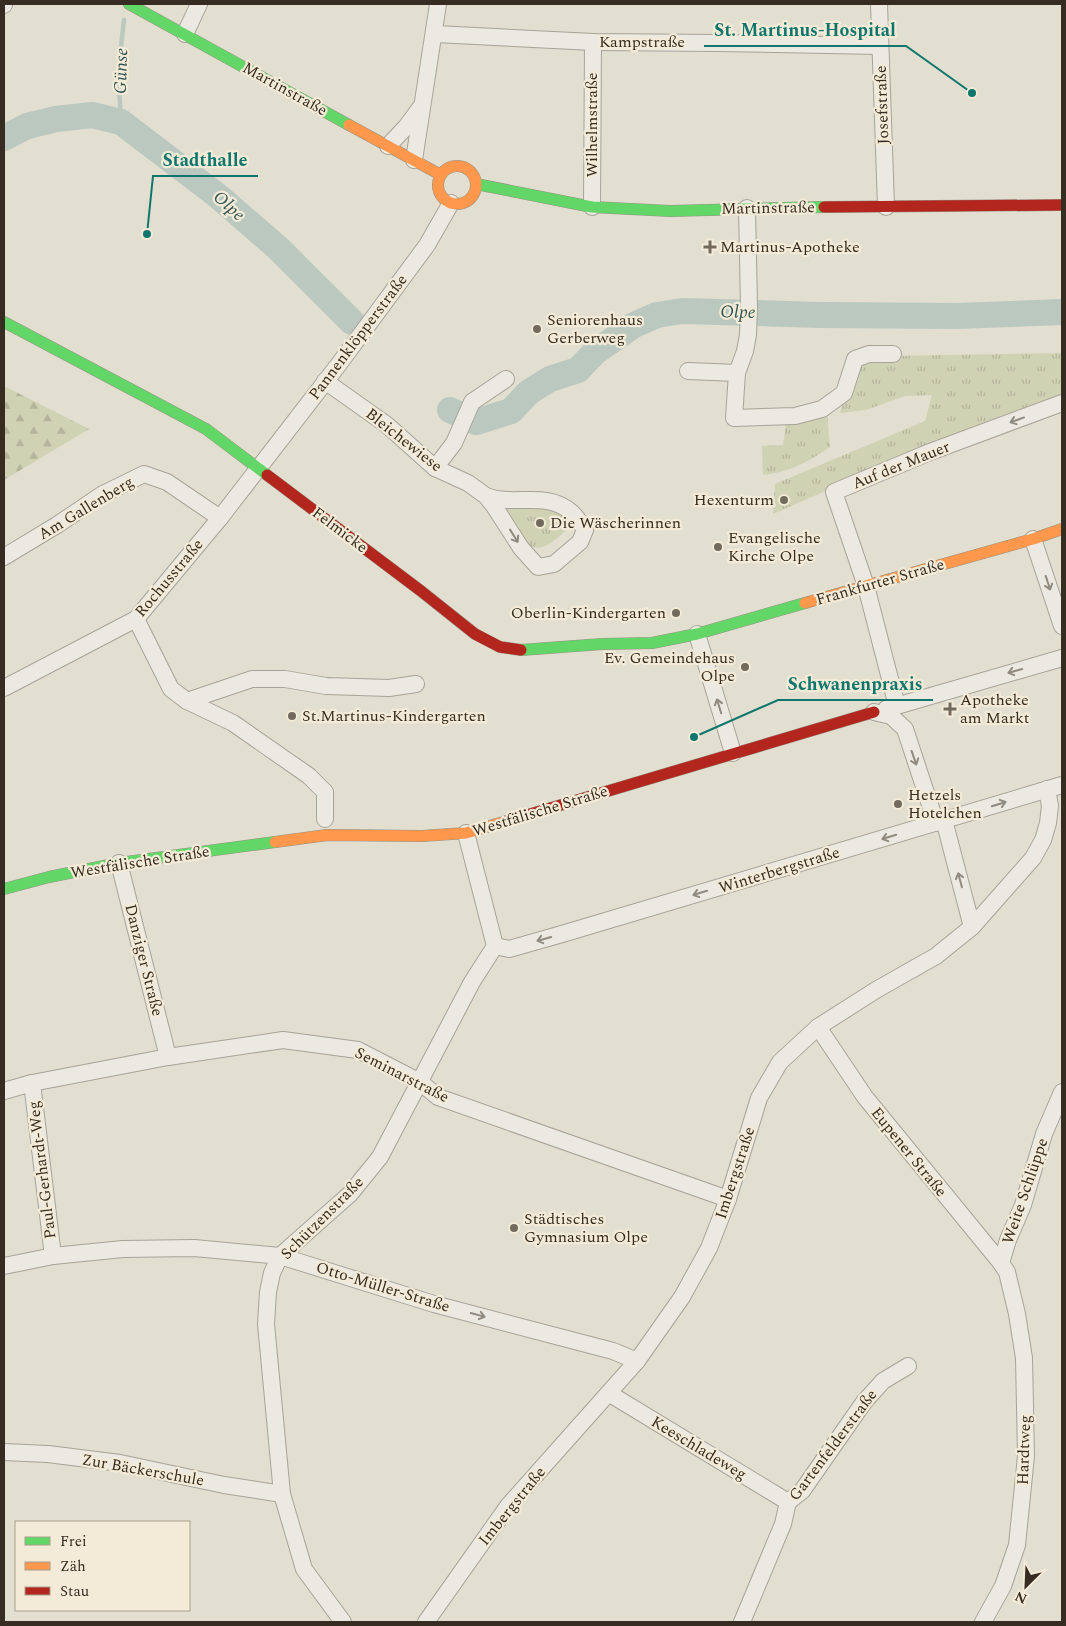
<svg xmlns="http://www.w3.org/2000/svg" width="1066" height="1626" viewBox="0 0 1066 1626" font-family="Spectral,serif">
<style>
.forest{fill:url(#forest-firs)}
.park{fill:url(#park-tufts)}
.lines{fill:none;stroke-linecap:round;stroke-linejoin:round}
.stream{stroke:#bac8c0;stroke-width:4.5}
.river{stroke:#bac8c0;stroke-width:26}
.street-casing{stroke:#a8a398;stroke-width:18}
.fast-casing{stroke:#989388;stroke-width:12}
.slow-casing{stroke:#989388;stroke-width:12}
.jam-casing{stroke:#989388;stroke-width:12}
.street{stroke:#ebe9e1;stroke-width:16}
.fast{stroke:#63d668;stroke-width:11}
.slow{stroke:#ff974d;stroke-width:11}
.jam{stroke:#b3261e;stroke-width:11}
.oneway{stroke:#918a81}
.poi-dot{fill:#736a5e;stroke:#f3ebd7;stroke-width:2}
.labels{text-anchor:middle;dominant-baseline:central;stroke-width:4.5;stroke-linejoin:round;paint-order:stroke}
.street-label{font-size:16px;fill:#372c21;stroke:#f3ebd7}
.poi-label{font-size:16px;fill:#372c21;stroke:#f3ebd7;text-anchor:start}
.water-label{font-size:18px;font-style:italic;fill:#325554;stroke:#f3ebd7}
.leader{fill:none;stroke:#0f766e;stroke-width:2}
.callout-dot{fill:#0f766e;stroke:#f3ebd7;stroke-width:2}
.callout-label{font-size:18px;text-anchor:middle;font-weight:bold;fill:#0f766e;stroke:#f3ebd7;stroke-width:4.5;stroke-linejoin:round;paint-order:stroke}
</style>
<defs>
<pattern id="forest-firs" width="22" height="20" patternUnits="userSpaceOnUse" patternTransform="scale(1.25)"><rect width="22" height="20" fill="#d0d2b4"/><path d="M5 1l3.5 6h-7zM16 11l3.5 6h-7z" fill="#b3b49a"/></pattern>
<pattern id="park-tufts" width="24" height="20" patternUnits="userSpaceOnUse" patternTransform="scale(1.25)"><rect width="24" height="20" fill="#d0d2b4"/><path d="M3 7l-1-3M5 7V3M7 7l1-3M15 17l-1-3M17 17v-4M19 17l1-3" fill="none" stroke="#b3b49a"/></pattern>
</defs>
<rect width="100%" height="100%" fill="#e2ded0"/>
<path class="forest" d="M4 386 89 429 4 480Z"/>
<g class="park">
<path d="M1062 353V397L937 442 773 514 775 484 925 421 932 395 905 396 866 410 840 413 857 360 891 356Z"/>
<path d="M827 411 830 447C808 462 790 472 763 475L762 446 783 445 786 423Z"/>
<path d="M552 503 574 521C563 533 543 558 526 543 517 535 508 517 501 507Z"/>
</g>
<g class="lines">
<path class="stream" d="M121 122C118 87 119 56 124 20"/>
<g class="river">
<path d="M4 138 27 126 56 119 92 115 121 122 218 196 278 248 352 322"/>
<path d="M450 410 476 422 511 411 529 392 550 379 578 370 595 352 634 325 657 315 682 311 821 315 957 316 1062 312"/>
</g>
<defs>
<g id="street">
<path d="M879 4 886 207"/>
<path d="M4 5V4"/>
<path d="M185 34 199 4"/>
<path d="M435 34 593 42 717 43 880 46"/>
<path d="M388 146 406 127 420 108"/>
<path d="M414 160 438 4"/>
<path d="M592 207 593 42"/>
<path d="M688 371 737 373 734 418 795 416 822 409 844 393 855 359 869 354H893"/>
<path d="M737 373 745 351 748 335 749 306 747 208"/>
<path d="M325 381 387 425 435 468 468 483 486 496 494 506 521 548 538 567 554 564 580 542 585 530C581 524 577 517 571 512 546 490 513 507 486 496"/>
<path d="M435 468 454 443 472 402 506 379"/>
<path d="M1033 539 1062 626"/>
<path d="M4 557 57 525 103 494 144 474 167 482 220 518"/>
<path d="M136 619 171 689 187 701 233 723 309 776 325 792V819"/>
<path d="M697 634 733 753"/>
<path d="M4 688 136 619 220 518 339 364 427 245 451 203"/>
<path d="M187 701 252 679H285L326 686 389 688 416 684"/>
<path d="M897 706 866 586 834 492 930 452 1062 403"/>
<path d="M886 709 1062 658"/>
<path d="M874 712 891 716 905 729 936 823"/>
<path d="M944 820 972 927"/>
<path d="M119 863 168 1057"/>
<path d="M495 946 509 949 562 934 1062 785"/>
<path d="M818 1027 865 1097 1001 1263 1007 1272 1017 1314 1024 1358 1026 1456 1017 1545 1003 1586 983 1622"/>
<path d="M32 1083 53 1256"/>
<path d="M4 1091 32 1083 168 1057 283 1040 358 1050 420 1082 438 1097 728 1199"/>
<path d="M1001 1263 1008 1240 1023 1205 1044 1134 1062 1092"/>
<path d="M4 1266 53 1256 123 1249 194 1248 280 1256 434 1304 613 1351 637 1361"/>
<path d="M610 1394 788 1502"/>
<path d="M4 1452 48 1454 120 1463 224 1485 282 1494"/>
<path d="M343 1622 304 1569 282 1494 266 1324 268 1292 272 1273 280 1256 350 1194 380 1157 472 982 495 946 466 833"/>
<path d="M426 1622 508 1506 637 1361 682 1297 709 1248 728 1199 759 1098 780 1062 818 1027 876 990 936 956 972 927 1033 858 1043 840 1048 823 1050 806 1047 789"/>
<path d="M742 1622 783 1524 788 1502 802 1491 864 1402 883 1381 908 1366"/>
</g>
<g id="fast">
<path d="M129 4 349 125"/>
<path d="M476 184 592 207 670 211 824 207"/>
<path d="M4 322 206 429 267 475"/>
<path d="M521 650 602 644 652 643 697 634 805 603"/>
<path d="M4 889 49 877 119 863 275 842"/>
</g>
<g id="slow">
<path d="M349 125 441 175"/>
<circle cx="457" cy="185" r="19"/>
<path d="M805 603 1033 539 1062 529"/>
<path d="M275 842 327 835 422 836 466 833 507 821"/>
</g>
<g id="jam">
<path d="M824 207 1062 205"/>
<path d="M267 475 421 591 475 634 500 647 521 650"/>
<path d="M507 821 874 712"/>
</g>
</defs>
<use href="#street" class="street-casing"/>
<use href="#fast" class="fast-casing"/>
<use href="#slow" class="slow-casing"/>
<use href="#jam" class="jam-casing"/>
<use href="#street" class="street"/>
<use href="#fast" class="fast"/>
<use href="#slow" class="slow"/>
<use href="#jam" class="jam"/>
</g>
<defs><path id="oneway-shaft" d="M-6 0H5M1.5-3L5.5 0L1.5 3" fill="none" stroke-width="1.6" stroke-linecap="round" stroke-linejoin="round" transform="scale(1.25)"/></defs>
<g class="oneway">
<use href="#oneway-shaft" transform="translate(1017 420) rotate(160)"/>
<use href="#oneway-shaft" transform="translate(514 536) rotate(58)"/>
<use href="#oneway-shaft" transform="translate(1048 583) rotate(72)"/>
<use href="#oneway-shaft" transform="translate(1015 671) rotate(164)"/>
<use href="#oneway-shaft" transform="translate(719 706) rotate(-107)"/>
<use href="#oneway-shaft" transform="translate(914 758) rotate(71)"/>
<use href="#oneway-shaft" transform="translate(999 804) rotate(-17)"/>
<use href="#oneway-shaft" transform="translate(889 837) rotate(163)"/>
<use href="#oneway-shaft" transform="translate(960 880) rotate(-105)"/>
<use href="#oneway-shaft" transform="translate(700 893) rotate(163)"/>
<use href="#oneway-shaft" transform="translate(544 939) rotate(164)"/>
<use href="#oneway-shaft" transform="translate(478 1315) rotate(15)"/>
</g>
<g class="poi-dot">
<path d="M707.5 239.5h5v5h5v5h-5v5h-5v-5h-5v-5h5z"/>
<circle cx="537" cy="329" r="5"/>
<circle cx="784" cy="500" r="5"/>
<circle cx="540" cy="523" r="5"/>
<circle cx="718" cy="547" r="5"/>
<circle cx="676" cy="613" r="5"/>
<circle cx="745" cy="667" r="5"/>
<path d="M947.5 701.5h5v5h5v5h-5v5h-5v-5h-5v-5h5z"/>
<circle cx="292" cy="716" r="5"/>
<circle cx="898" cy="804" r="5"/>
<circle cx="514" cy="1228" r="5"/>
</g>
<g class="labels">
<g class="street-label">
<text x="642" y="42">Kampstraße</text>
<text transform="translate(285 89) rotate(29)">Martinstraße</text>
<text transform="translate(882 105) rotate(-92)">Josefstraße</text>
<text transform="translate(592 125) rotate(-90)">Wilhelmstraße</text>
<text transform="translate(768 208) rotate(-1)">Martinstraße</text>
<text transform="translate(358 337) rotate(-53)">Pannenklöpperstraße</text>
<text transform="translate(404 440) rotate(38)">Bleichewiese</text>
<text transform="translate(901 465) rotate(-22)">Auf der Mauer</text>
<text transform="translate(86 508) rotate(-31)">Am Gallenberg</text>
<text transform="translate(340 530) rotate(37)">Felmicke</text>
<text transform="translate(169 578) rotate(-50)">Rochusstraße</text>
<text transform="translate(880 582) rotate(-16)">Frankfurter Straße</text>
<text transform="translate(540 811) rotate(-17)">Westfälische Straße</text>
<text transform="translate(140 862) rotate(-9)">Westfälische Straße</text>
<text transform="translate(779 870) rotate(-17)">Winterbergstraße</text>
<text transform="translate(144 960) rotate(76)">Danziger Straße</text>
<text transform="translate(402 1075) rotate(27)">Seminarstraße</text>
<text transform="translate(909 1152) rotate(51)">Eupener Straße</text>
<text transform="translate(42 1170) rotate(-97)">Paul-Gerhardt-Weg</text>
<text transform="translate(735 1173) rotate(-72)">Imbergstraße</text>
<text transform="translate(1025 1191) rotate(-71)">Weite Schlüppe</text>
<text transform="translate(322 1218) rotate(-45)">Schützenstraße</text>
<text transform="translate(383 1287) rotate(17)">Otto-Müller-Straße</text>
<text transform="translate(833 1445) rotate(-53)">Gartenfelderstraße</text>
<text transform="translate(699 1448) rotate(31)">Keeschladeweg</text>
<text transform="translate(1024 1450) rotate(-88)">Hardtweg</text>
<text transform="translate(143 1470) rotate(10)">Zur Bäckerschule</text>
<text transform="translate(512 1506) rotate(-51)">Imbergstraße</text>
</g>
<g class="poi-label">
<text x="720" y="247">Martinus-Apotheke</text>
<text x="547" y="320">Seniorenhaus<tspan x="547" dy="18">Gerberweg</tspan></text>
<text x="774" y="500" text-anchor="end">Hexenturm</text>
<text x="550" y="523">Die Wäscherinnen</text>
<text x="728" y="538">Evangelische<tspan x="728" dy="18">Kirche Olpe</tspan></text>
<text x="666" y="613" text-anchor="end">Oberlin-Kindergarten</text>
<text x="735" y="658" text-anchor="end">Ev. Gemeindehaus<tspan x="735" dy="18">Olpe</tspan></text>
<text x="960" y="700">Apotheke<tspan x="960" dy="18">am Markt</tspan></text>
<text x="302" y="716">St.Martinus-Kindergarten</text>
<text x="908" y="795">Hetzels<tspan x="908" dy="18">Hotelchen</tspan></text>
<text x="524" y="1219">Städtisches<tspan x="524" dy="18">Gymnasium Olpe</tspan></text>
</g>
<g class="water-label">
<text transform="translate(121 71) rotate(-88)">Günse</text>
<text transform="translate(229 206) rotate(42)">Olpe</text>
<text transform="translate(738 312) rotate(1)">Olpe</text>
</g>
</g>
<path class="leader" d="M972 93L906 46H704M147 234L153 176H258M694 737L778 700H933"/>
<g class="callout-dot">
<circle cx="972" cy="93" r="5"/>
<circle cx="147" cy="234" r="5"/>
<circle cx="694" cy="737" r="5"/>
</g>
<g class="callout-label">
<text x="805" y="36">St. Martinus-Hospital</text>
<text x="205" y="166">Stadthalle</text>
<text x="855" y="690">Schwanenpraxis</text>
</g>
<rect width="1066" height="1626" fill="none" stroke="#372c21" stroke-width="10"/>
<rect x="15" y="1521" width="175" height="90" fill="#f3ebd7" stroke="#a89f8e"/>
<rect x="25" y="1537" width="25" height="8" fill="#63d668" stroke="#a89f8e"/>
<text x="60" y="1546" font-size="15" fill="#372c21">Frei</text>
<rect x="25" y="1562" width="25" height="8" fill="#ff974d" stroke="#a89f8e"/>
<text x="60" y="1571" font-size="15" fill="#372c21">Zäh</text>
<rect x="25" y="1587" width="25" height="8" fill="#b3261e" stroke="#a89f8e"/>
<text x="60" y="1596" font-size="15" fill="#372c21">Stau</text>
<g transform="translate(1026 1586) rotate(204)" stroke="#f3ebd7" stroke-width="4" paint-order="stroke">
<path d="M0-4L9 19L0 12L-9 19Z" fill="#372c21"/>
<text y="-8" font-size="14" font-weight="bold" text-anchor="middle" fill="#372c21">N</text>
</g>
</svg>
